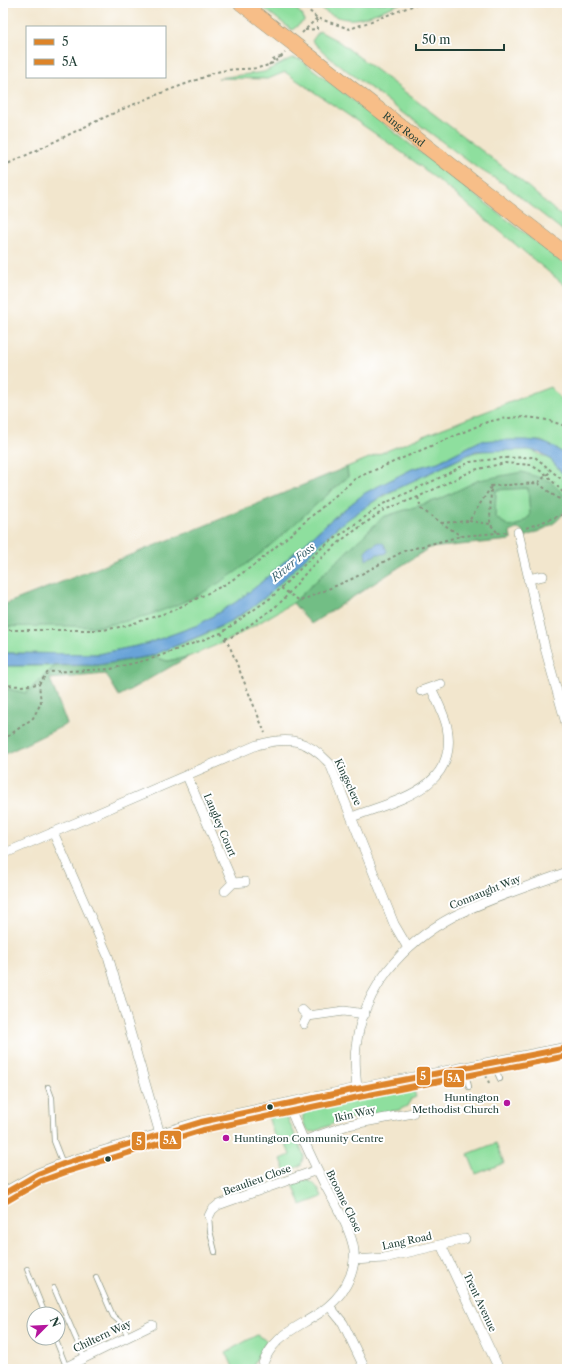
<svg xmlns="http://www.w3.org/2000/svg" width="570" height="1372" viewBox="0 0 570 1372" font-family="'Libre Caslon Text',serif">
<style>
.green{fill:#8edf9e;stroke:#568e69}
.forest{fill:#72be85;stroke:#487e5c;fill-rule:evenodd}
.water{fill:#67a3d8;stroke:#437086}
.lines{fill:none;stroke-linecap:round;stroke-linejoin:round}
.service-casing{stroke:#889280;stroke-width:6}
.minor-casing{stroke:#889280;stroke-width:10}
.tertiary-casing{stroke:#889280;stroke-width:12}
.trunk-casing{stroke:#889280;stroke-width:16}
.path{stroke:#889280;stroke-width:2;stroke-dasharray:3 3;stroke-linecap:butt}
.service{stroke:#fff;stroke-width:4.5}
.minor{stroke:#fff;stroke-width:9}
.tertiary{stroke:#fff;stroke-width:11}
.trunk{stroke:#f7be88;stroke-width:15}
.bus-1-casing{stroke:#fff;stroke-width:9}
.bus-2-casing{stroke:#fff;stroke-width:9}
.bus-1{stroke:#dd8429;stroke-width:6}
.bus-2{stroke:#dd8429;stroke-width:6}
.poi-dot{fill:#b5179e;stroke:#fff;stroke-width:1.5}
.bus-dot{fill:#1f3d34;stroke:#fff;stroke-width:1.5}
.labels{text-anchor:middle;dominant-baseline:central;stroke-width:4;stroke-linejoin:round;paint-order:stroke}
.street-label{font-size:10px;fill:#1f3d34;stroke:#fff}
.poi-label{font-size:10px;fill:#1f3d34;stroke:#fff;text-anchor:end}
.water-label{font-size:11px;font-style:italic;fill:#38616d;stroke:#fff}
.line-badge{stroke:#fff;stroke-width:1.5}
.badge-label{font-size:11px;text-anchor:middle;font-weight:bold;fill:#fff}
</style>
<rect width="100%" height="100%" fill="#fff"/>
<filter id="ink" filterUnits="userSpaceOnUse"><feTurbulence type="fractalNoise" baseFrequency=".025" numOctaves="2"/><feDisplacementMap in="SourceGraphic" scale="8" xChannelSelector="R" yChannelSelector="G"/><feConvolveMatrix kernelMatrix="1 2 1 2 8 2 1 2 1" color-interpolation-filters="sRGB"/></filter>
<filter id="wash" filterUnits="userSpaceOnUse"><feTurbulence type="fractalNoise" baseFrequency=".012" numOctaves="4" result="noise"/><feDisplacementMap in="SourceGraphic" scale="16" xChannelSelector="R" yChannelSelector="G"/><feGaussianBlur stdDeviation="0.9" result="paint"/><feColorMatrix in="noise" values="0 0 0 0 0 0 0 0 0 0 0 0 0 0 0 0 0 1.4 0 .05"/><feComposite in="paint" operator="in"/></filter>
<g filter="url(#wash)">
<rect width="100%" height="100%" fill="#f2e6cd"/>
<g class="green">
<path d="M257 3H291L303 16 304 21 292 30Z"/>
<path d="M313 3H402C364 17 349 31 313 3Z"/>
<path d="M319 31 338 41 519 179 567 221V234L504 184 476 167 330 58 312 41Z"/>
<path d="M292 58 300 59 567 266V287C516 246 467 202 415 162 373 131 328 102 285 72L268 79 218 78 264 72Z"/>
<path d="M550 387 567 406V458L562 452 541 441H480L438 462 412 469 365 493 332 519 257 586 236 602 198 625 146 644 98 654 3 653V627L29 625 252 560 348 477 347 467 438 430Z"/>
<path d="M527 448 551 460 567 479V498L550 481 479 480 440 499 383 517 293 603 231 639 188 657 167 661 151 656C184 642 220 631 249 610 282 586 306 552 338 527 378 493 426 476 472 453L487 450Z"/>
<path d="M528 488 530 516 520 524 510 527 495 517 496 490Z"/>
<path d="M3 666H55L26 693 3 688Z"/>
<path d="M413 1087 416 1097 411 1099 407 1106 399 1110 342 1120 316 1131 310 1132C305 1127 302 1123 303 1115L309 1110Z"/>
<path d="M277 1114 288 1119 304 1155 301 1165 286 1173 281 1159 290 1155 284 1139 276 1142 268 1116Z"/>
<path d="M496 1143 504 1163 476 1174 468 1154Z"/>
<path d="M303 1180C314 1180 318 1188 322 1197L301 1205 293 1184Z"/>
<path d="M257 1335 267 1341 258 1355 252 1369H234L226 1352Z"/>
</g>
<g class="forest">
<path d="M347 467 348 477C305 512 267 554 219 583 185 605 141 620 100 626 90 628 78 626 67 626 45 626 24 626 3 627V605L194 530Z"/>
<path d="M522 472 550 481 567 498C567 523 543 529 525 537L522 530 516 529 510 532 511 540 429 548 311 624 293 603 383 517 440 499 479 480ZM528 488 530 516 520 524 510 527 495 517 496 490Z"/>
<path d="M151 656 167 661 188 657 119 696 106 674 50 679 67 724 3 755V688L26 693 55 666 98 665Z"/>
</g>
<g class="water">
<path d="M494 440C522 441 547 435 567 458V479L551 460 540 452 529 450 476 451 383 495 337 527 269 594 249 610 225 624 202 635 151 656 98 665 3 666V653L98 654 146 644 198 625 236 602 257 586 332 519 365 493 412 469 438 462 480 441Z"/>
<path d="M379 542 384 544 387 551 385 554H377L366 560 365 551 370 546H373Z"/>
</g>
</g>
<g filter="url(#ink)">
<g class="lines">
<defs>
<g id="service">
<path d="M493 1063 500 1079"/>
<path d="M465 1069 469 1087"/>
<path d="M48 1087 52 1098 54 1141 63 1164"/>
<path d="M209 1216 210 1231 215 1252"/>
<path d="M27 1269 45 1314"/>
<path d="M96 1277 113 1316 121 1323 128 1336"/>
<path d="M54 1288 84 1357"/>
<path d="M55 1338 66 1366"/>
</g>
<g id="minor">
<path d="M518 532 545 648 567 727"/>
<path d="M528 579 543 576"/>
<path d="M421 691 441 684"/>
<path d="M187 776 233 883"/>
<path d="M352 817C396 800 459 789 447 727 444 714 437 700 431 688"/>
<path d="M53 832 108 956 160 1134"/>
<path d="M3 854 257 745C289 736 307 739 330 764L394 924 408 948"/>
<path d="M225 891 233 883 245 882"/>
<path d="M302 1010 308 1016 304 1024"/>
<path d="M308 1016 344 1011 365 1014"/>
<path d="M357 1089C356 1075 354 1061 356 1047 363 988 403 943 454 916 490 898 530 886 567 872"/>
<path d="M303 1141 348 1125 413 1113"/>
<path d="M209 1216 212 1210 218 1205 317 1170"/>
<path d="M441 1245 499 1369"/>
<path d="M354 1260 384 1258 465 1239"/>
<path d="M329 1306 343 1323 365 1369"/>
<path d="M62 1369 152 1325"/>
<path d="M261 1369C272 1335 294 1330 321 1312 341 1298 356 1276 354 1251 352 1231 335 1204 326 1187 312 1159 299 1132 288 1103"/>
</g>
<path id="tertiary" d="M3 1194 38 1174 63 1164 201 1122 357 1089 567 1048"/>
<g id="trunk">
<path id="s1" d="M241 3 567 255"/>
</g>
</defs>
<use href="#service" class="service-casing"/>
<use href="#minor" class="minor-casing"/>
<use href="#tertiary" class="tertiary-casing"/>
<use href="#trunk" class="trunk-casing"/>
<g class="path">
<path d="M301 3 317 18 350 29 420 3"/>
<path d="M305 30 317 29V18"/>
<path d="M302 33 317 18"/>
<path d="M269 65 273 60 280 57"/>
<path d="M3 166C52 144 99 118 149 98 170 89 193 82 214 73 240 64 263 77 285 53"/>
<path d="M538 483 557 498 567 501"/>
<path d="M418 497 421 509 461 536"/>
<path d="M469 521 490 524"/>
<path d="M441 523 469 521 491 487"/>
<path d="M526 528 567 513"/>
<path d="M497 532 490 524 491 486 538 483 551 471"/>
<path d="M281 588 300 601 354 578 404 551 461 536 509 532"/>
<path d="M3 630H103L125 626 172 611 226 584 257 563 356 478 487 422C515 415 539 415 567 427"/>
<path d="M221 633 230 647 265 733"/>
<path d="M225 638H229L238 633 274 608 283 600 310 568 343 539 384 510 418 497 474 470 505 463 531 465 547 475 567 497"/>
<path d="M3 685 21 686 39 684 48 672 111 669 154 658 221 633 272 597 319 550 383 504 435 480 470 462 503 458 535 457 567 484"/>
<path d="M3 740 33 718 41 703 39 684"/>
<path d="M486 1075 489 1083"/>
</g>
<use href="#service" class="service"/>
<use href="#minor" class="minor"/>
<use href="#tertiary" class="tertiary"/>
<use href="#trunk" class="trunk"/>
<defs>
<path id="bus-1" d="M3 1194 38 1174 63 1164 201 1122 357 1089 567 1048"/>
<path id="bus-2" d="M7 1201 41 1181 66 1172 203 1130 359 1097 567 1056"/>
</defs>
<use href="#bus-1" class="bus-1-casing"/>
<use href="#bus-2" class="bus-2-casing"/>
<use href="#bus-1" class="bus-1"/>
<use href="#bus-2" class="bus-2"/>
</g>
</g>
<g class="poi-dot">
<circle cx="507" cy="1103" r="4"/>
<circle cx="226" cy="1138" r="4"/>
</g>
<g class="bus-dot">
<circle cx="270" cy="1107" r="3.5"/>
<circle cx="108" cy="1159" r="3.5"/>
</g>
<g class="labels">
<g class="street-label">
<text stroke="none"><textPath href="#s1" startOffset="206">Ring Road</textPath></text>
<text transform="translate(348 782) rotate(65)">Kingsclere</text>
<text transform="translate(220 825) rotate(67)">Langley Court</text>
<text transform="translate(485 892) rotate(-22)">Connaught Way</text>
<text transform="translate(355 1114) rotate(-13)">Ikin Way</text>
<text transform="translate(257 1180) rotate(-20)">Beaulieu Close</text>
<text transform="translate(344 1201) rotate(64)">Broome Close</text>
<text transform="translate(407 1241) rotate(-12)">Lang Road</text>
<text transform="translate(480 1302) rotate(65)">Trent Avenue</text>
<text transform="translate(102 1336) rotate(-25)">Chiltern Way</text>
</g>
<g class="poi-label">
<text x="499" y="1097">Huntington<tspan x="499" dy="12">Methodist Church</tspan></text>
<text x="234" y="1138" text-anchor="start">Huntington Community Centre</text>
</g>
<g class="water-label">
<text transform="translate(293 562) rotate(-40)">River Foss</text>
</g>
</g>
<g class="line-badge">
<rect x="416" y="1066" width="15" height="20" rx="4" fill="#dd8429"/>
<rect x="443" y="1069" width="22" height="19" rx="4" fill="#dd8429"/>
<rect x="159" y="1130" width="23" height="20" rx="4" fill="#dd8429"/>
<rect x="131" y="1131" width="15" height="20" rx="4" fill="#dd8429"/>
</g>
<g class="badge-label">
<text x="423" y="1080">5</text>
<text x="454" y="1082">5A</text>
<text x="170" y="1144">5A</text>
<text x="139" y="1145">5</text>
</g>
<rect width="570" height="1372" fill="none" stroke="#fff" stroke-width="16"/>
<rect x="26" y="26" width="140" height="52" fill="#ffffff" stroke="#a5b1ae"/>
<rect x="34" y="39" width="20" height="6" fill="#dd8429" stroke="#a5b1ae"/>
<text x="62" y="46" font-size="12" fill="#1f3d34">5</text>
<rect x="34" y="59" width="20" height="6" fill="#dd8429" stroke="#a5b1ae"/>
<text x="62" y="66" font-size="12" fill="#1f3d34">5A</text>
<g transform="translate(46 1326) rotate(66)"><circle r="19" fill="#ffffff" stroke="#a5b1ae"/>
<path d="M0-3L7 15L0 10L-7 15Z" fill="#b5179e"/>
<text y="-6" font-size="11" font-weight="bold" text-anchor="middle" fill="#1f3d34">N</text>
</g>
<path d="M416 44v6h88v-6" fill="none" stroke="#1f3d34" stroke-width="2"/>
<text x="422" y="44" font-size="12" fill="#1f3d34" stroke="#ffffff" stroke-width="3" paint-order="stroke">50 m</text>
</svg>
